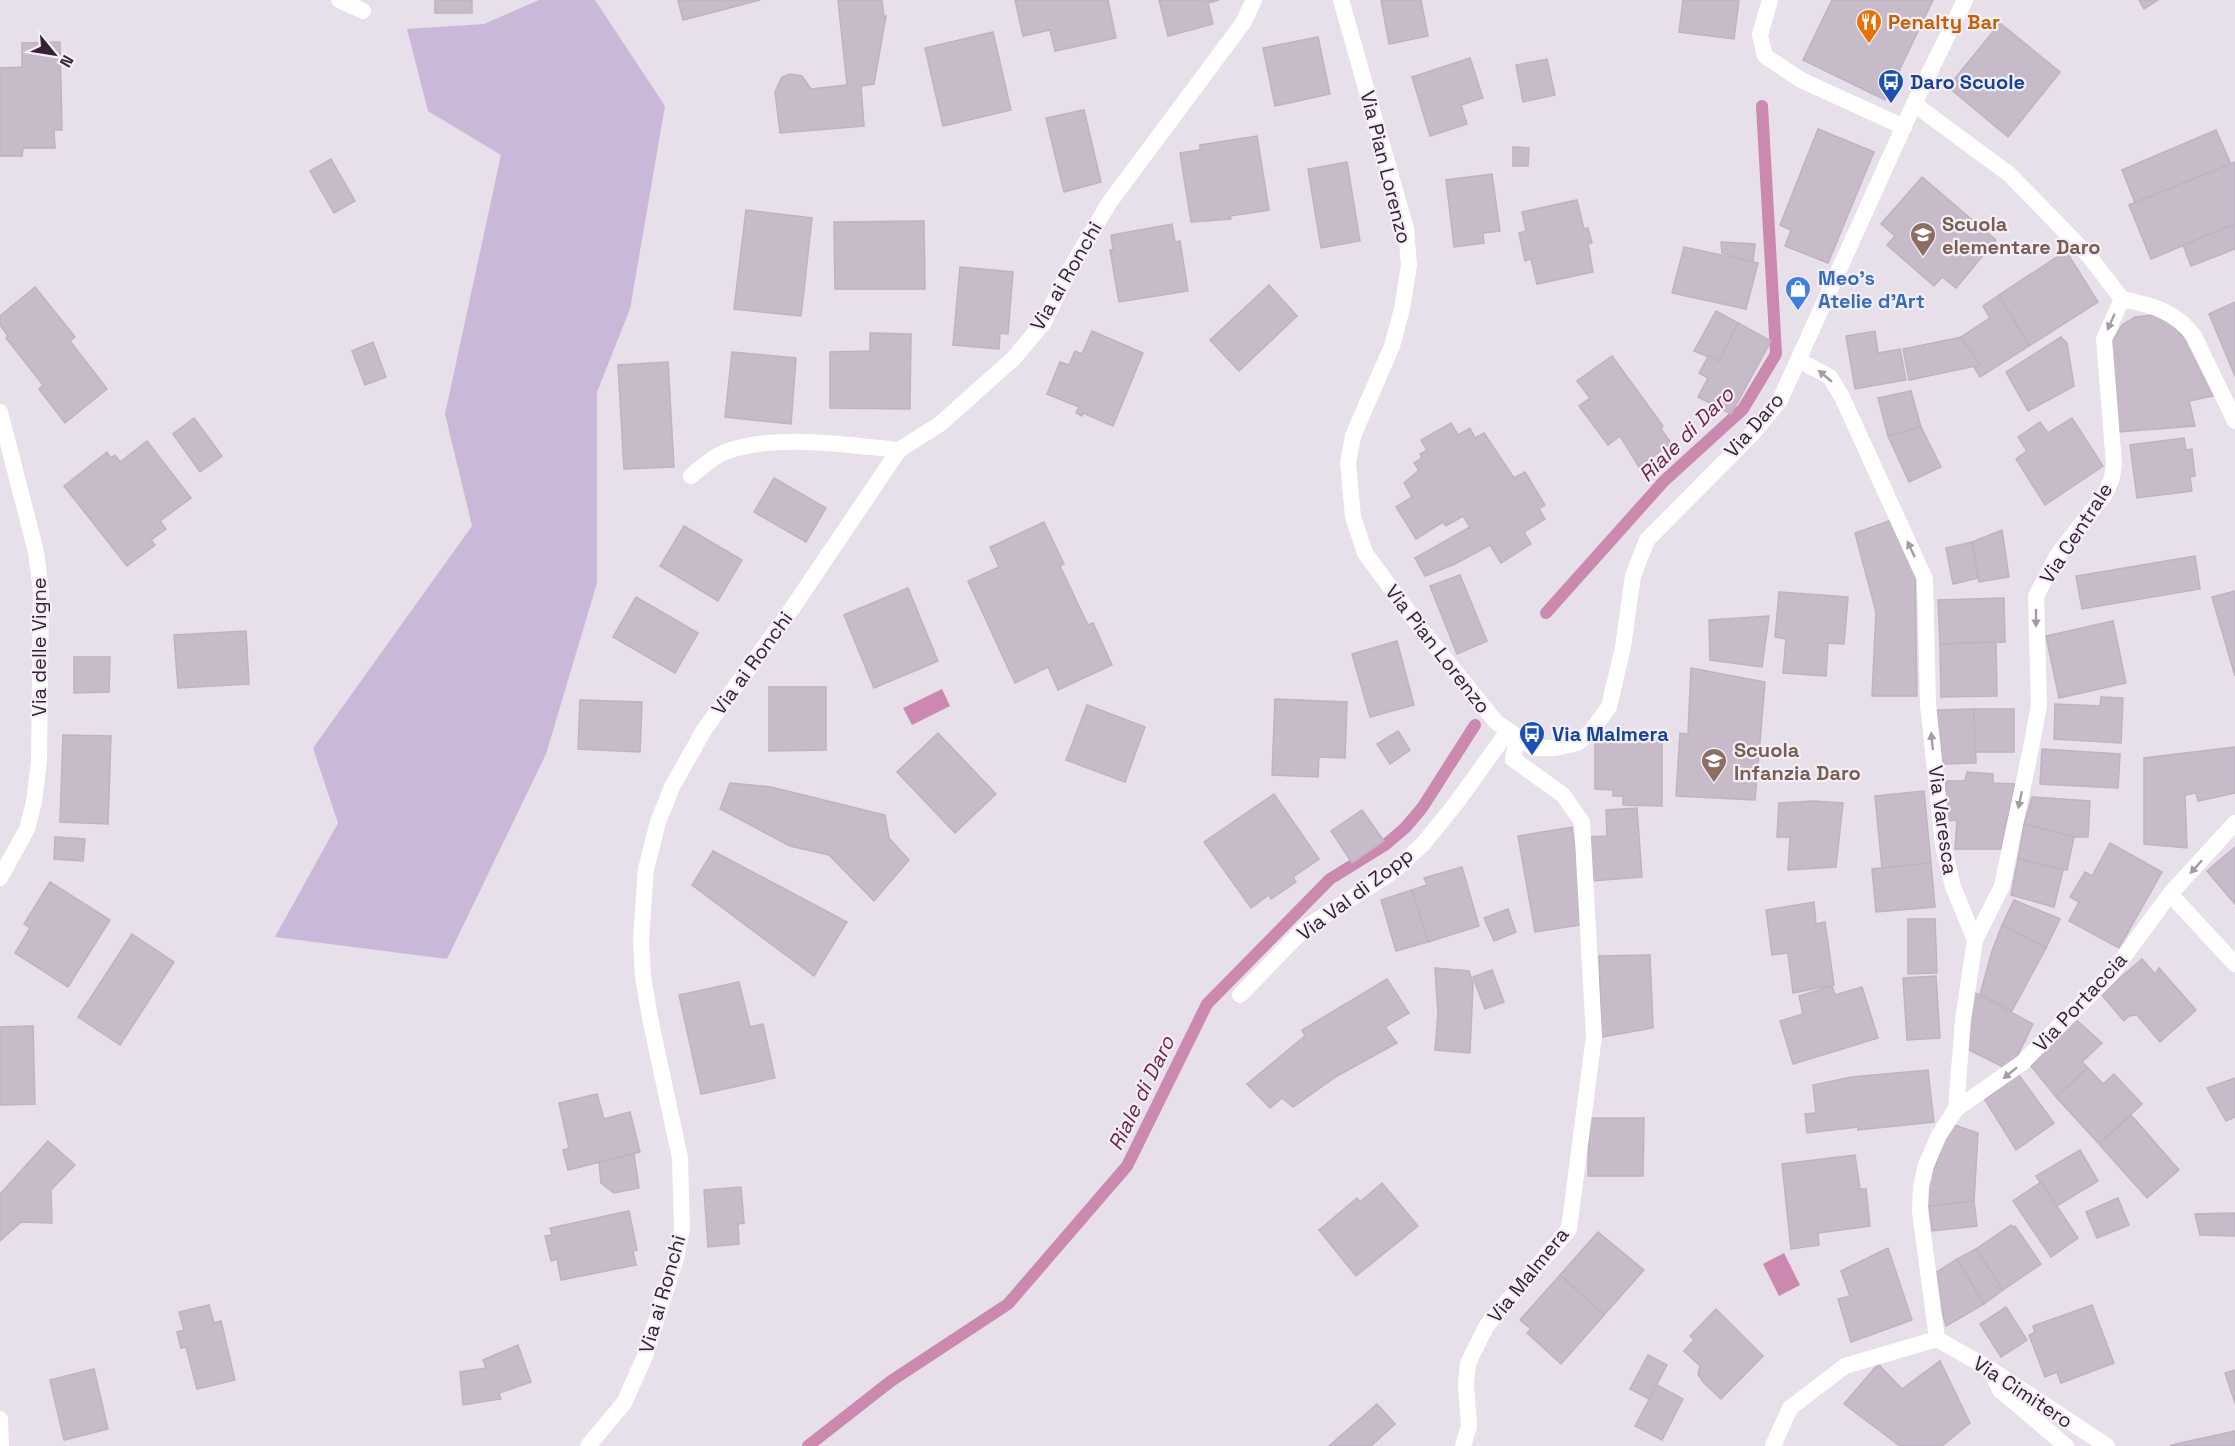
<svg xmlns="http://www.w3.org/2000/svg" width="2235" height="1446" viewBox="0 0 2235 1446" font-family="'Space Grotesk',sans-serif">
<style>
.green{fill:#cab8d9}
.water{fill:#cc89b0}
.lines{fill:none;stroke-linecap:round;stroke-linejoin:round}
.stream{stroke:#cc89b0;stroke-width:12}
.building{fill:#c7bbca;stroke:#c0b2c2;stroke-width:1.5}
.service{stroke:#fff;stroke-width:16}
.minor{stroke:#fff;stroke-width:16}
.tertiary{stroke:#fff;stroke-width:16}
.oneway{fill:#a59ba5}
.labels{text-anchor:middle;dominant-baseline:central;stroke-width:4.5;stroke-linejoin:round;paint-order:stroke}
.food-label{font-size:20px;font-weight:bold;fill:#c56008;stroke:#f4eff6;text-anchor:start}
.transit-label{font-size:20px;font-weight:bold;fill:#164399;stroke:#f4eff6;text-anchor:start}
.street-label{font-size:20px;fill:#382138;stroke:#f4eff6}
.education-label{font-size:20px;font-weight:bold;fill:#785e54;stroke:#f4eff6;text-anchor:start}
.shop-label{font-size:20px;font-weight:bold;fill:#366cbe;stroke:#f4eff6;text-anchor:start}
.water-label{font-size:21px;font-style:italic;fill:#701f4d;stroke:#f4eff6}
</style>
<rect width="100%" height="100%" fill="#e7dfe9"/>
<path class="green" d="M539 0H595L665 106 630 309 597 392V583L546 754 447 959 275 937 338 823 313 748 472 526 445 414 501 155 428 111 407 29 484 24Z"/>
<g class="water">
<path d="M942 689 950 706 912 725 903 708Z"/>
<path d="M1784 1253 1800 1285 1779 1296 1763 1264Z"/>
</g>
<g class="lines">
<g class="stream">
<path d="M1546 613 1664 481 1743 409 1776 354 1762 106"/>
<path d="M808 1446 891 1381 1008 1304 1127 1166 1207 1004 1330 879 1385 845 1405 828 1422 808 1475 725"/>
</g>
</g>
<g class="building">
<rect x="435" y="0" width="37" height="13"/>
<path d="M678 0H760L683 20Z"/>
<path d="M838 0H882L884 17 886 16 874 84 861 86 864 126 780 133 775 92 782 77 790 74 802 76 811 89 847 85Z"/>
<path d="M1015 0H1108L1116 38 1055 51 1050 30 1023 36Z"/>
<path d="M1159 0H1219L1208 3 1213 24 1168 36Z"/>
<path d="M1381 0H1421L1428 36 1389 44Z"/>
<path d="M1683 0H1739L1734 39 1679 32Z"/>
<path d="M1832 0H1933L1885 100 1803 60Z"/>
<path d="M2139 0H2158L2144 9Z"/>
<path d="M2000 23 2060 72 2008 137 1948 87Z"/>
<path d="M993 32 1011 110 943 126 925 48Z"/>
<path d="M1318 37 1330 94 1275 106 1263 48Z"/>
<path d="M60 42 62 130H54L55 148H23L22 156H0V68L22 67V43Z"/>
<path d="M1470 58 1483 98 1461 105 1467 124 1430 136 1412 77Z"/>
<path d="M1547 59 1555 95 1523 102 1516 65Z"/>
<path d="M1084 110 1101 182 1064 192 1046 118Z"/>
<path d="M1818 129 1874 152 1828 263 1785 246 1791 230 1780 225Z"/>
<path d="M2216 130 2231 164 2135 203 2122 170Z"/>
<path d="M1257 136 1269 210 1230 216 1231 219 1191 222 1180 153 1200 150V145Z"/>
<path d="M1513 147 1529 148 1528 166H1513Z"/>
<path d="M331 159 355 201 334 213 310 171Z"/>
<path d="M1347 162 1360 241 1321 248 1308 169Z"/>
<path d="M2235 162V224L2151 259 2129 205Z"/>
<path d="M1492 174 1500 231 1483 233 1484 243 1454 247 1446 180Z"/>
<path d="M1922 177 1996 240 1956 288 1942 277 1934 286 1887 245 1895 236 1881 224Z"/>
<path d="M1577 200 1584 229 1588 228 1592 243 1588 244 1593 272 1537 284 1531 259 1525 261 1519 233 1526 231 1522 212Z"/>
<path d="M746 210 812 218 801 316 734 309Z"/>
<path d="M924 221 925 289H835L834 222Z"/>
<path d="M1172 224 1175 242 1180 241 1188 291 1119 302 1110 250H1113L1111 235Z"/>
<path d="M2235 224V249L2191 266 2183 245Z"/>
<path d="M1721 242 1755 244 1753 262 1722 253Z"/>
<path d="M1684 247 1758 263 1746 309 1672 293Z"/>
<path d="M2066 251 2098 302 2029 346 1999 295Z"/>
<path d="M960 267 1013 272 1008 334 1000 333 999 349 953 345Z"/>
<path d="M1269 285 1297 316 1239 371 1210 340Z"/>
<path d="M35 287 75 337 70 341 107 389 65 423 39 389 43 385 6 338 8 336 0 325V316Z"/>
<path d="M1999 295 2029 346 1980 377 1974 367 1980 365 1961 337 1990 318 1983 306Z"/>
<path d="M2235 302V376L2209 314Z"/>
<path d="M1716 311 1738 323 1719 361 1694 351Z"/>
<path d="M2153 315 2169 321 2182 335 2213 396 2189 401 2195 426 2119 432 2110 358 2113 341 2122 325 2135 317Z"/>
<path d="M1738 323 1771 341 1731 414 1698 397 1708 378 1699 373 1709 355 1719 361Z"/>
<path d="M1092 331 1143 353 1113 426 1083 413 1082 416 1076 413 1079 407 1047 394 1060 362 1069 365 1075 351 1082 354Z"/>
<path d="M1875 331 1878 353 1900 349 1906 380 1855 389 1846 336Z"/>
<path d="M870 333 911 334 910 409 830 408V352L870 351Z"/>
<path d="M1961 337 1980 365 1909 380 1903 349Z"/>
<path d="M2061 337 2067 343 2074 386 2028 411 2006 372Z"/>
<path d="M373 342 386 377 365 385 352 351Z"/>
<path d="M732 352 796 358 791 424 725 417Z"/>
<path d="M1612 356 1663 426 1661 429 1671 443 1639 467 1620 436 1608 445 1579 406 1590 398 1577 381Z"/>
<path d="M668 362 674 467 624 469 618 365Z"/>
<path d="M1911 391 1921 427 1888 436 1878 398Z"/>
<path d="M194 418 222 456 200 472 173 434Z"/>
<path d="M2072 418 2103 466 2045 505 2016 459 2027 451 2018 437 2040 422 2048 433Z"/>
<path d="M1451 423 1458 435 1470 428 1475 438 1484 433 1514 478 1525 472 1545 505 1539 509 1545 519 1524 532 1531 544 1501 563 1490 545 1455 564 1425 576 1415 558 1470 527 1463 516 1446 526 1443 522 1416 539 1396 507 1412 497 1404 483 1419 470 1414 463 1422 458 1420 454 1427 450 1421 440Z"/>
<path d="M1921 427 1941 467 1909 482 1888 436Z"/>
<path d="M2184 438 2186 450 2192 449 2195 476 2190 477 2192 491 2137 498 2130 445Z"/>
<path d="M147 441 191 498 160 521 166 529 151 540 155 545 127 566 64 486 107 452 111 458 115 455 120 462Z"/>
<path d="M774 478 826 508 806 542 754 512Z"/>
<path d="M1895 519 1915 567 1917 696H1872L1876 612 1855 533Z"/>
<path d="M1044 522 1064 564 1060 566 1088 625 1093 623 1112 665 1058 690 1048 667 1015 683 968 581 999 567 990 547Z"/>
<path d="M684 526 742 560 718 601 660 566Z"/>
<path d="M2002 530 2009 577 1979 582 1972 542Z"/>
<path d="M1972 542 1978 578 1953 584 1946 548Z"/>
<path d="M2195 556 2200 589 2082 609 2076 576Z"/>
<path d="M1460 575 1487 641 1457 654 1430 586Z"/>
<path d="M908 588 938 661 874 688 844 615Z"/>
<path d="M2235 591V676L2212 597Z"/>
<path d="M1779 592 1848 597 1844 644 1828 643 1826 676 1783 673 1786 639 1775 637Z"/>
<path d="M636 597 698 633 675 673 613 637Z"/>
<path d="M2004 598 2005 642 1940 644 1938 600Z"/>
<path d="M1769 616 1762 667 1710 660 1709 620Z"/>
<path d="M2113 621 2126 683 2059 698 2046 636Z"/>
<path d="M246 631 249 684 178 688 174 635Z"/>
<path d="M1397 641 1414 705 1370 717 1352 654Z"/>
<path d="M1996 642 1997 696 1941 697 1940 644Z"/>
<path d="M74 657H110L109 692 74 693Z"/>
<path d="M1691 668 1765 682 1755 800 1676 796 1680 733 1688 734Z"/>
<path d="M769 687H826V750L769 751Z"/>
<path d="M2101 697 2123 698 2121 743 2054 739 2055 704 2100 706Z"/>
<path d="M1275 699 1347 702 1345 758 1319 757 1318 777 1272 775Z"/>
<path d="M580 700 642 702 640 752 578 749Z"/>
<path d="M1087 705 1145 727 1125 782 1066 760Z"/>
<path d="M1974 709 1976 763 1942 764 1941 750 1938 751 1937 710Z"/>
<path d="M1974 709H2014V752H1975Z"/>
<path d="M1398 731 1410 750 1390 764 1377 744Z"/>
<path d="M1595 732H1662V806L1623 805V796H1613V790L1595 789Z"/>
<path d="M938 733 996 794 955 833 897 772Z"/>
<path d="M63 735 111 736 108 824 60 822Z"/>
<path d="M2235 747V793L2198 801 2196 793 2185 795 2187 848 2144 844V758Z"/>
<path d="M2042 749 2120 754 2118 788 2040 784Z"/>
<path d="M1967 772 1993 774V783L2015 784 2001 849H1955L1957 820 1944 821 1946 781H1965Z"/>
<path d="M730 783 771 787 885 815 889 838 909 860 874 901 829 855 790 846 720 809Z"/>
<path d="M1924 791 1931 863 1882 868 1875 796Z"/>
<path d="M1274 794 1319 859 1293 877 1296 882 1271 899 1269 895 1251 908 1204 842Z"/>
<path d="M2032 797 2090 801 2088 837H2074L2024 824Z"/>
<path d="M1814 801 1843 803 1836 867 1788 870 1790 837H1777L1779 803Z"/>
<path d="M1637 808 1642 877 1591 881 1588 837 1607 836 1606 810Z"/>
<path d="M1362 810 1384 841 1352 863 1331 831Z"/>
<path d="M2024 824 2074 837 2067 870 2018 859Z"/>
<path d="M1572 827 1586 924 1535 932 1518 836Z"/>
<path d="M55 837 85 839 83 861 54 859Z"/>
<path d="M2110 843 2162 872 2119 948 2069 921 2079 902 2070 897 2085 872 2092 876Z"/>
<path d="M2235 847V904L2207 871Z"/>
<path d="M713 851 847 922 814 976 692 885Z"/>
<path d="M2018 859 2063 870 2054 907 2011 895Z"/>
<path d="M1931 863 1935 907 1876 912 1872 869Z"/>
<path d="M1462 867 1479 926 1428 942 1412 890 1427 885 1424 878Z"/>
<path d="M50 882 110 920 68 987 15 953 30 928 24 924Z"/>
<path d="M1412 890 1428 942 1396 951 1381 900Z"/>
<path d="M2014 900 2060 919 2046 948 2002 925Z"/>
<path d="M1814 902 1816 924 1825 922 1834 985 1793 993 1788 953 1772 955 1766 910Z"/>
<path d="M1508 909 1516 932 1494 941 1484 918Z"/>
<path d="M1908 919H1935L1937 973 1908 974Z"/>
<path d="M2002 925 2046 948 2012 1011 1980 994 1992 951Z"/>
<path d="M132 934 174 962 120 1045 78 1017Z"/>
<path d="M1650 955 1653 1028 1602 1037 1599 956Z"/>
<path d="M2142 959 2155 974 2159 968 2196 1010 2160 1042 2137 1015 2129 1016 2124 1021 2101 994Z"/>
<path d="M1435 968 1469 971 1473 983 1470 1053 1435 1050 1438 1013Z"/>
<path d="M1492 970 1504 1002 1485 1009 1473 977Z"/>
<path d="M1936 976 1940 1038 1907 1040 1903 978Z"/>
<path d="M1387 979 1409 1013 1385 1027 1397 1043 1337 1076 1293 1107 1282 1098 1270 1108 1247 1084 1305 1036 1302 1030Z"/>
<path d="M739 982 750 1027 763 1024 775 1078 701 1094 679 995Z"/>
<path d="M1832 986 1835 995 1862 987 1878 1038 1793 1064 1780 1021 1803 1014 1799 996Z"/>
<path d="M1975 993 2033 1024 2015 1061 2005 1068 1963 1047Z"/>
<path d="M2073 1017 2102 1043 2082 1062 2088 1068 2056 1097 2031 1066Z"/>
<path d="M33 1026 35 1104 0 1105V1027Z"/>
<path d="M2088 1068 2103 1084 2114 1074 2142 1104 2099 1144 2056 1097Z"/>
<path d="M1928 1070 1934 1122 1858 1130V1127L1807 1133 1805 1114 1816 1113 1813 1085 1852 1077Z"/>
<path d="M2018 1074 2054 1123 2016 1150 1985 1100Z"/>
<path d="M2235 1078V1117L2226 1121 2207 1088Z"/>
<path d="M597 1094 604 1119 630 1112 640 1152 568 1170 563 1150 569 1148 559 1103Z"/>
<path d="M2131 1115 2179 1170 2147 1198 2099 1144Z"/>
<path d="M1589 1118H1644L1643 1176H1588Z"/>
<path d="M1951 1124 1978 1133 1974 1201 1926 1207 1927 1188Z"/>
<path d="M48 1141 75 1165 51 1190 52 1223 21 1222 0 1241V1194Z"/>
<path d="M2080 1150 2098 1181 2055 1207 2036 1176Z"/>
<path d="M634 1154 639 1188 614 1193 601 1183 599 1162Z"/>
<path d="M1855 1155 1860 1189H1866L1870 1226 1818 1233 1819 1245 1791 1249 1782 1164Z"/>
<path d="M2041 1182 2078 1238 2051 1257 2013 1201Z"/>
<path d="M1382 1183 1418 1226 1356 1276 1319 1230 1357 1198 1360 1202Z"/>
<path d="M741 1187 744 1223 738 1224 739 1244 708 1247 704 1190Z"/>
<path d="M2118 1198 2129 1225 2097 1238 2086 1212Z"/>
<path d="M1974 1201 1977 1226 1932 1231 1929 1206Z"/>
<path d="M629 1211 637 1250 633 1251 636 1265 561 1280 557 1259 551 1261 545 1236 552 1235 550 1228Z"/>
<path d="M2235 1213V1236L2200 1235 2195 1214Z"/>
<path d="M2011 1225 2013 1228 2015 1226 2041 1264 2003 1290 1976 1249Z"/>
<path d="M1598 1232 1644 1270 1604 1315 1560 1275Z"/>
<path d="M1888 1248 1912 1320 1851 1342 1838 1299 1850 1296 1841 1271Z"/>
<path d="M1976 1249 2003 1290 1984 1304 1957 1259Z"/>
<path d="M1957 1259 1984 1304 1946 1326 1932 1275Z"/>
<path d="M1560 1275 1604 1315 1561 1364 1527 1333 1531 1329 1520 1320Z"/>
<path d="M209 1305 214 1323 221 1321 235 1380 197 1389 186 1347 181 1348 177 1332 184 1330 179 1312Z"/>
<path d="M2092 1305 2114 1363 2061 1383 2057 1372 2045 1377 2029 1335 2035 1332 2033 1326Z"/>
<path d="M2006 1307 2027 1340 2001 1357 1980 1324Z"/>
<path d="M1716 1309 1763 1356 1721 1399 1703 1382 1698 1374 1700 1366 1684 1351 1694 1340 1690 1336Z"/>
<path d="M518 1345 531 1382 499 1393 501 1399 463 1405 460 1372 486 1368 483 1360Z"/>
<path d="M1648 1355 1667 1365 1649 1399 1630 1389Z"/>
<path d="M1940 1361 1970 1423 1942 1446H1900L1844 1404 1878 1364 1902 1389Z"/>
<path d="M94 1369 108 1429 64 1440 50 1380Z"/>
<path d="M2235 1370V1403L2225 1373Z"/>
<path d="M1657 1385 1683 1399 1662 1440 1635 1426Z"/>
<path d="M1377 1404 1395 1424 1371 1446H1329Z"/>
<path d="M2235 1431V1446H2171V1445Z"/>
</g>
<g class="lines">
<g class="service">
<path d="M339 0 363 11"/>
<path d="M1770 0 1760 35 1765 56 1801 80 1904 127"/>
<path d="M691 476C702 467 712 457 725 452 775 433 846 445 899 450"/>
<path d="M2170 894 2235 964"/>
<path d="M1990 1369 2000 1390 2066 1446"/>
<path d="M1773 1446 1790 1408"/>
</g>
<g class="minor">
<path d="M1914 104 2009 174 2089 256 2122 299 2104 339 2114 464 2112 478 2105 494 2058 554 2036 596 2039 705 2032 743 2002 886 1975 940"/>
<path d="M2122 299C2152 305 2175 311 2194 336L2235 421"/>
<path d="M1800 361 1830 377 1842 397 1925 579 1928 704 1943 845 1953 887 1975 940 1963 1020 1956 1109 1939 1135 1926 1165 1921 1187 1920 1211 1937 1339"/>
<path d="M0 412 36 552 41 591 39 761 34 802 27 829 0 878"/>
<path d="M1240 995 1305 928 1395 870 1423 844 1457 802 1508 731"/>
<path d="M1956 1109 2022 1063 2111 974 2170 894 2235 823"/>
<path d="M1937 1339 1990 1369 2107 1446"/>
<path d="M1790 1408 1845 1366 1937 1339"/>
<path d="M0 1419 1 1446"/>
<path d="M588 1446 624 1403 645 1356 676 1258 682 1229 680 1158 650 1018 643 976 641 941 646 869 658 822 672 787 704 730 793 607 899 450 940 424 1013 359 1044 322 1069 271 1109 203 1243 23 1254 0"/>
<path d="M1463 1446 1469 1426 1466 1384 1468 1363 1487 1325 1569 1229 1594 1036 1582 822 1563 795 1513 759 1517 738"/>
</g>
<path class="tertiary" d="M1341 0 1406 229 1409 265 1402 309 1392 346 1353 436 1348 463 1353 517 1365 553 1421 629 1496 722 1534 748H1555L1578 743 1592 730 1609 707 1623 647 1633 576 1647 540 1753 433 1780 400 1914 104 1965 0"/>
</g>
<defs><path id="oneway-solid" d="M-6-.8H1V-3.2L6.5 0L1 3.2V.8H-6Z" transform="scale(1.5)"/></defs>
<g class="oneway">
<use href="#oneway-solid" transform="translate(2111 322) rotate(114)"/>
<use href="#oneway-solid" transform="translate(1825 376) rotate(-140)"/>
<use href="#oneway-solid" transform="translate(1911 549) rotate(-115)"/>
<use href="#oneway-solid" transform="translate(2036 618) rotate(90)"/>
<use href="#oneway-solid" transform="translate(1932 741) rotate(-96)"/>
<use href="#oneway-solid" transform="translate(2020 800) rotate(102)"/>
<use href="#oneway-solid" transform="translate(2196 867) rotate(132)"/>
<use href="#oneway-solid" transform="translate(2010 1073) rotate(141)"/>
</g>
<defs>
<symbol id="restaurant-pin" viewBox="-11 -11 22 30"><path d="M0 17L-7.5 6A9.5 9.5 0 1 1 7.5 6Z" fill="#e8710a" stroke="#f4eff6"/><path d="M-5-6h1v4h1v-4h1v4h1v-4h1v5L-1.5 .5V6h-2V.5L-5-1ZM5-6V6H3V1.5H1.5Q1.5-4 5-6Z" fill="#fff"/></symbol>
<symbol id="bus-pin" viewBox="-11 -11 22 30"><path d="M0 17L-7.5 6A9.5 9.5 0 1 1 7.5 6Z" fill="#1a4fb4" stroke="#f4eff6"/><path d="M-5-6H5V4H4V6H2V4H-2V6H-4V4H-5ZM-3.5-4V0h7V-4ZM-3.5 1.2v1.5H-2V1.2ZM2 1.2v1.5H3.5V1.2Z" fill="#fff"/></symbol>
<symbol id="school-pin" viewBox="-11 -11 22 30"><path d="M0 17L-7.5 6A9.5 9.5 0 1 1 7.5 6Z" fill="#8d6e63" stroke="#f4eff6"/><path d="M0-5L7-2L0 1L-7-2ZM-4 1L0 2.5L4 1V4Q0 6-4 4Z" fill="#fff"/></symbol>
<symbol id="shop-pin" viewBox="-11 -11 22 30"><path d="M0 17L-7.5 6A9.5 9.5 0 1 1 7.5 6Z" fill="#3f7fe0" stroke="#f4eff6"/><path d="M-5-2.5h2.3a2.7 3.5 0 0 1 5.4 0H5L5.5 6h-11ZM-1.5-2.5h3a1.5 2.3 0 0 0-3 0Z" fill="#fff"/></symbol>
</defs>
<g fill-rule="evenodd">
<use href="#restaurant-pin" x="1854" y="7" width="30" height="40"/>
<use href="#bus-pin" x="1876" y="67" width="30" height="40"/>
<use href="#school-pin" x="1908" y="220" width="30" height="40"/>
<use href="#shop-pin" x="1783" y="274" width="30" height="40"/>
<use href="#bus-pin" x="1517" y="719" width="30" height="40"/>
<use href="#school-pin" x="1699" y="746" width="30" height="40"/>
</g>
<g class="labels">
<g class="food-label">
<text x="1888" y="22">Penalty Bar</text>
</g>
<g class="transit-label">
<text x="1910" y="82">Daro Scuole</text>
<text x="1552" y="734">Via Malmera</text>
</g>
<g class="street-label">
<text transform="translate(1386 167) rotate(76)">Via Pian Lorenzo</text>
<text transform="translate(1066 276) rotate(-60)">Via ai Ronchi</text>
<text transform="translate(1754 425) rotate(-49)">Via Daro</text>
<text transform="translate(2076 533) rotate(-57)">Via Centrale</text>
<text transform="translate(39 647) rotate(-90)">Via delle Vigne</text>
<text transform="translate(1438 649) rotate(52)">Via Pian Lorenzo</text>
<text transform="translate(752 663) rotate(-54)">Via ai Ronchi</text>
<text transform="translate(1943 820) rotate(82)">Via Varesca</text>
<text transform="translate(1355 894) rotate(-37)">Via Val di Zopp</text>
<text transform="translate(2080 1002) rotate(-47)">Via Portaccia</text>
<text transform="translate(1528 1275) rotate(-51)">Via Malmera</text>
<text transform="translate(662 1294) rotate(-74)">Via ai Ronchi</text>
<text transform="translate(2023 1392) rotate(33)">Via Cimitero</text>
</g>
<g class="education-label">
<text x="1942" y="224">Scuola<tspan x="1942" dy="23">elementare Daro</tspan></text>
<text x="1734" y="750">Scuola<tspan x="1734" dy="23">Infanzia Daro</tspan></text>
</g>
<g class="shop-label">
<text x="1818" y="278">Meo's<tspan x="1818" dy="23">Atelie d'Art</tspan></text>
</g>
<g class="water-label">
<text transform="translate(1686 434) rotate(-45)">Riale di Daro</text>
<text transform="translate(1141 1093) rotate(-64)">Riale di Daro</text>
</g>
</g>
<g transform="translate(54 54) rotate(120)" stroke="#f4eff6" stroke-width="4.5" paint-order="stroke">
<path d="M0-4.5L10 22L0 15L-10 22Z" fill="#382138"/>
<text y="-9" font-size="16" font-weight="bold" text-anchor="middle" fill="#382138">N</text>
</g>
</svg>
